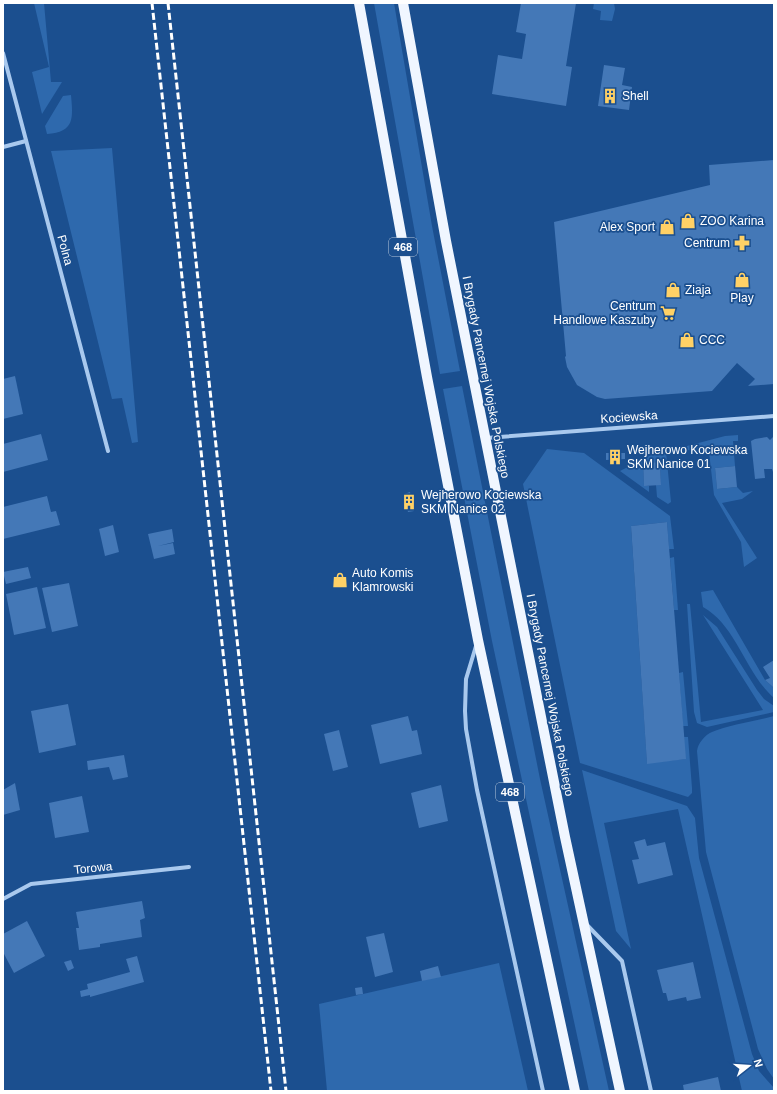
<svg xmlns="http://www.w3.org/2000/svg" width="777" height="1094" viewBox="0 0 777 1094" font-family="Helvetica,sans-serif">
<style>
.green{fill:#2e69ad}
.building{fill:#4478b7}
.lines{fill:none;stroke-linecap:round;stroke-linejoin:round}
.minor{stroke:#a9c9ee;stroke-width:4}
.primary{stroke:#f0f6ff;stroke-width:10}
.rail{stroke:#fff;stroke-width:3;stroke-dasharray:7 3;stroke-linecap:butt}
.labels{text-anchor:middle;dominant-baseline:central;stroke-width:3.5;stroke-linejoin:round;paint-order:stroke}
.shield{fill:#1b4f8f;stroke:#bbcadd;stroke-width:1}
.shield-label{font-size:11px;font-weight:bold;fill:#fff}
.poi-label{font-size:12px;fill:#fff;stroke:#1b4f8f;text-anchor:start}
.street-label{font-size:12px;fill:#fff;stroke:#1b4f8f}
</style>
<rect width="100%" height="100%" fill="#1b4f8f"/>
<g class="green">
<path d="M34 3H44L51 82H62L42 114 32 72 49 67Z"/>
<path d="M374 3H394L432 226 460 371 440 374Z"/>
<path d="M594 3H614L615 9 612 21 600 20 601 11 593 9Z"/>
<path d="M71 95C73 118 75 132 47 134L45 126 63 96Z"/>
<path d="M112 148 138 442 132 443 122 398 112 399 51 151Z"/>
<path d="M462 386 540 779 609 1091H589L492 641 443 389Z"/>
<path d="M738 435V441H733L735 466 715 468 717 489 737 487 743 493 753 491 742 499 722 503 757 558 744 567 741 542 714 495 709 452 687 450V446L725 436Z"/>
<path d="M547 449 584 453 670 516 674 549H669L667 522 631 526 647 763 685 759 683 737H688L692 788V793L688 797 580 763 523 484Z"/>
<path d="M666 452 671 502 668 504 657 497 656 485 661 484 660 462 643 463 644 485 649 486V492L620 471 655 453Z"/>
<path d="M674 557 678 610H674L670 558Z"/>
<path d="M713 590 765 680 774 688V698C746 674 736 625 703 607L701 592Z"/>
<path d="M687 604H690L701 722 763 710 703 615 717 627 757 690 764 699 774 706V712L707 727 697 723 694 712Z"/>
<path d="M683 672 688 726H683L679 673Z"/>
<path d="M774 716V1079L767 1069 758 1049 706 852 697 751C698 743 705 735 712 732 728 725 756 721 774 716Z"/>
<path d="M582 770 687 806 695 818 699 858 752 1054 759 1071 774 1088V1091H742L678 809 604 823 631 949 616 931Z"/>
<path d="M499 963 528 1091H327L319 1004Z"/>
</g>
<g class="building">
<path d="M521 3H576L566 66 572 67 566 106 492 94 498 55 522 59 526 34 516 32Z"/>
<path d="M604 65 625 68 622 85 632 87 629 110 598 106Z"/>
<path d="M774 160V384L748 386 755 379 737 363 712 391 605 399 597 397 577 385 567 367 565 357 566 356 554 222 710 185 709 165Z"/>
<path d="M15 376 23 414 3 419V379Z"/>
<path d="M41 434 48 460 3 472V444Z"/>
<path d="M774 436V475L772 469H764L765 478 755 479 751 441 755 439 767 437 770 440Z"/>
<path d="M606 453H625V459L606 460Z"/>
<path d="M660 462 661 485 644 486 643 463Z"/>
<path d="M735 466 737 487 717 489 715 468Z"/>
<path d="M410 492 414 511 408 512 404 494Z"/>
<path d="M47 496 51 512 56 511 60 525 3 539V507Z"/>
<path d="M667 522 686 759 647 764 631 526Z"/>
<path d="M113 525 119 552 105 556 99 529Z"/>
<path d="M172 529 174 542 158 546 173 543 175 554 154 559 148 534Z"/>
<path d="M28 567 31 578 6 584 3 572Z"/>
<path d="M69 583 78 626 52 632 42 588Z"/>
<path d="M37 587 46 628 14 635 6 594Z"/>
<path d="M774 660V688L765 680 770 678 763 667Z"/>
<path d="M68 704 76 745 39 753 31 711Z"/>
<path d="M408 716 412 731 417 730 422 754 380 764 371 725Z"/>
<path d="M339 730 348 767 333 771 324 734Z"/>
<path d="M124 755 128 777 113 780 109 767 88 770 87 761Z"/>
<path d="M15 783 20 810 3 815V790Z"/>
<path d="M441 785 448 821 419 828 411 793Z"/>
<path d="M82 796 89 832 55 838 49 803Z"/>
<path d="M645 839 647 846 665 842 673 875 638 884 632 860 639 859 634 842Z"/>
<path d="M142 901 145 918 140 920 142 937 100 944V947L79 950 76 928H79L76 912Z"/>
<path d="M27 921 45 956 14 973 3 952V934Z"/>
<path d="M384 933 393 972 375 977 366 937Z"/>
<path d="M137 956 144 982 90 997V995L81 997 80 991 88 989 87 984 130 972 126 959Z"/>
<path d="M71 960 74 968 68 971 64 962Z"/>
<path d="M693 962 701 998 687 1001 686 997 668 1001 666 993H663L657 970Z"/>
<path d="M438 966 441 977 422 981 420 971Z"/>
<path d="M362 987 363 994 356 995 355 988Z"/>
<path d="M718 1077 721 1091H684L683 1085Z"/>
</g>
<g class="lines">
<g class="minor">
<path d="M3 53 108 451"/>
<path d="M3 147 26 141"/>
<path d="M486 438 774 416"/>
<path d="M476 646 466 679 465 711 466 729 477 790 543 1091"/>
<path d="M3 899 31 884 189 867"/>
<path d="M587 925 622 961 651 1091"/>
</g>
<g class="primary">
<path d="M359 3 427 377 478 640 575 1091"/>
<path d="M403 3 446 241 565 837 620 1091"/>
</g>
<g class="rail">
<path d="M152 3 271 1091"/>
<path d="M168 3 286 1091"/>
</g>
</g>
<defs>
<symbol id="building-bare" viewBox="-9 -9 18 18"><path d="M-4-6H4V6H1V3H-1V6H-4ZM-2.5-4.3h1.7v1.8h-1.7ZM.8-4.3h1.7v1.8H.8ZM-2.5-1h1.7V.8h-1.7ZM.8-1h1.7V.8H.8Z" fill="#ffd166" stroke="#1b4f8f" stroke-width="2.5" paint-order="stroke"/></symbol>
<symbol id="shop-bare" viewBox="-9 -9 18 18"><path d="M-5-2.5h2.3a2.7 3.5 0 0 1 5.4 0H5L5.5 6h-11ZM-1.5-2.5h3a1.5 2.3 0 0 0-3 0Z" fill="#ffd166" stroke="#1b4f8f" stroke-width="2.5" paint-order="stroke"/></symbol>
<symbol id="pharmacy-bare" viewBox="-9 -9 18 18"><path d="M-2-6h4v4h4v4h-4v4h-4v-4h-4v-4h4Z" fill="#ffd166" stroke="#1b4f8f" stroke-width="2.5" paint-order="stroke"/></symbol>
<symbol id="supermarket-bare" viewBox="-9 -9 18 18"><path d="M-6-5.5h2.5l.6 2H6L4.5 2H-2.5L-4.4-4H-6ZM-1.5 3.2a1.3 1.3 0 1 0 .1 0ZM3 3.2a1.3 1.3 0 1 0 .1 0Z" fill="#ffd166" stroke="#1b4f8f" stroke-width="2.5" paint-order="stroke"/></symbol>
</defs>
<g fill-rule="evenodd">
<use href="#building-bare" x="599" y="85" width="22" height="22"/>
<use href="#shop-bare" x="677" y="210" width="22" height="22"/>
<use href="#shop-bare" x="656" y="216" width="22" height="22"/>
<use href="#pharmacy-bare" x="731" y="232" width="22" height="22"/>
<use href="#shop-bare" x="731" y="269" width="22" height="22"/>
<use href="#shop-bare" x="662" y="279" width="22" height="22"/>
<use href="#supermarket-bare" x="657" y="302" width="22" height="22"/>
<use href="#shop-bare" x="676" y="329" width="22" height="22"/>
<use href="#building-bare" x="604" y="446" width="22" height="22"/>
<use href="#building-bare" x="398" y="491" width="22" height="22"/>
<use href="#shop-bare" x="329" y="569" width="22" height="22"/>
</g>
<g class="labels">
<g class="shield">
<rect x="389" y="238" width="28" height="18" rx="3"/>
<rect x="496" y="783" width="28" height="18" rx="3"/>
</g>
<g class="shield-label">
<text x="403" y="247">468</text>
<text x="510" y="792">468</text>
</g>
<g class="poi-label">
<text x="622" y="96">Shell</text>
<text x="700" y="221">ZOO Karina</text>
<text x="655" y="227" text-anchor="end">Alex Sport</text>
<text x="730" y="243" text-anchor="end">Centrum</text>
<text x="685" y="290">Ziaja</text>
<text x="742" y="298" text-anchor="middle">Play</text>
<text x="656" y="306" text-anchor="end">Centrum<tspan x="656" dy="14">Handlowe Kaszuby</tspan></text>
<text x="699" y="340">CCC</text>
<text x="627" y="450">Wejherowo Kociewska<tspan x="627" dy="14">SKM Nanice 01</tspan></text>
<text x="421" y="495">Wejherowo Kociewska<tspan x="421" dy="14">SKM Nanice 02</tspan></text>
<text x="352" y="573">Auto Komis<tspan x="352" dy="14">Klamrowski</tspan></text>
</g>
<g class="street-label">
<text transform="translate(65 250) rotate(75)">Polna</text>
<text transform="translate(486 377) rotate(79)">I Brygady Pancernej Wojska Polskiego</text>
<text transform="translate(629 417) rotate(-4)">Kociewska</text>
<text transform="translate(550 695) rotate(79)">I Brygady Pancernej Wojska Polskiego</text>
<text transform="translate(93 868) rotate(-6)">Torowa</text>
</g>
</g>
<rect width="777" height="1094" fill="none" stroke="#ffffff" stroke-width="8"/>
<g transform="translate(749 1066) rotate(73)" stroke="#1b4f8f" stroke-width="3" paint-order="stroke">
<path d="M0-3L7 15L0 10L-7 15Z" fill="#ffffff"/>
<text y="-6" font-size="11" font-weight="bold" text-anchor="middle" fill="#ffffff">N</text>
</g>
</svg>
